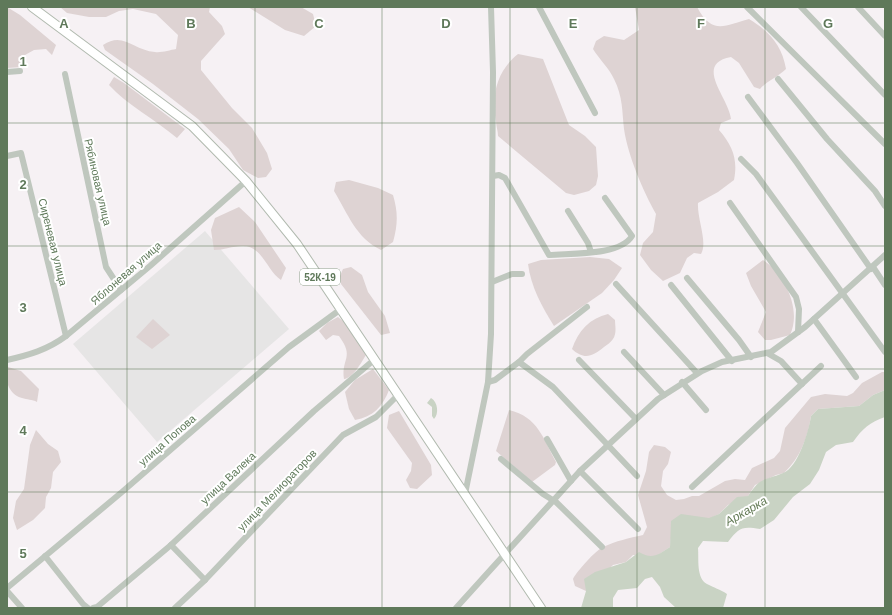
<svg xmlns="http://www.w3.org/2000/svg" width="892" height="615" viewBox="0 0 892 615" font-family="Helvetica,sans-serif">
<style>
.built{fill:#e6e5e5}
.green{fill:#ded3d3}
.water{fill:#c9d3c4}
.lines{fill:none;stroke-linecap:round;stroke-linejoin:round}
.major-casing{stroke:#b1baaf;stroke-width:10}
.minor{stroke:#bfc7be;stroke-width:6}
.major{stroke:#fff;stroke-width:8}
.grid{fill:none;stroke:#5f795a;stroke-width:1;stroke-opacity:0.55}
.labels{text-anchor:middle;dominant-baseline:central;stroke-width:4;stroke-linejoin:round;paint-order:stroke}
.shield{fill:#fff;stroke:#8fa18c;stroke-width:1}
.shield-label{font-size:10px;font-weight:bold;fill:#5f795a}
.street-label{font-size:11px;fill:#5f795a;stroke:#fff}
.water-label{font-size:12px;font-style:italic;fill:#657c58;stroke:#fff}
.grid-label{font-size:13px;text-anchor:middle;font-weight:bold;fill:#5f795a;stroke:#fff;stroke-width:4;stroke-linejoin:round;paint-order:stroke}
</style>
<rect width="100%" height="100%" fill="#f6f1f4"/>
<path class="built" d="M205 231 289 329 157 442 73 344Z"/>
<g class="green">
<path d="M7 7 20 15 56 45 52 55 46 49 34 50 25 55 23 67 7 68Z"/>
<path d="M60 7H210L209 12 222 26 225 34 201 61V70L232 108 252 128 267 153 272 169 266 177 258 178 243 170 229 149 198 119 153 84 105 50 103 45C123 31 133 50 155 52 161 53 170 50 176 49L178 35 156 14 133 9 119 11 106 17H89L67 13Z"/>
<path d="M248 7H301L313 14 316 26 304 36 285 30Z"/>
<path d="M635 7H697C712 35 724 26 749 19 769 31 782 45 786 69 778 77 768 80 760 89L754 87 739 63 731 57C693 64 729 98 731 119L721 123 719 130C733 146 738 160 734 180L718 192 698 203C697 219 708 242 701 254L694 253 687 258 680 273 663 281 651 270 640 255 643 243 653 232 656 214C643 191 628 156 624 129 622 111 623 97 614 79 609 68 599 59 593 49L596 41 604 36 624 40 639 30Z"/>
<path d="M518 54 543 59 569 125 585 136 596 147 598 176 596 185 589 191 574 195 566 193 498 136C498 131 496 126 496 121 491 95 497 71 518 54Z"/>
<path d="M114 77 124 83 185 129 177 138C156 120 127 105 109 85Z"/>
<path d="M349 180 378 188 393 195C398 212 398 224 393 242L381 250C356 238 348 214 334 191L336 182Z"/>
<path d="M239 207 255 222 286 268 281 280C267 271 262 245 242 246 233 246 224 250 214 250L211 230 215 218Z"/>
<path d="M590 257 609 259 622 268 614 280 602 293 554 326C542 307 531 287 528 264L541 260Z"/>
<path d="M763 260C785 274 802 310 790 335L771 340H765L758 332 766 312 751 286 746 273Z"/>
<path d="M351 267 362 275 368 292 385 316 390 333 381 335 341 284 340 276 343 269Z"/>
<path d="M608 314 615 320C615 326 617 333 613 339 611 342 607 345 604 347 592 357 584 360 572 349 578 331 590 318 608 314Z"/>
<path d="M338 317 344 322 366 355C361 363 353 378 344 379 341 358 355 358 339 336L333 335 326 340 319 331 327 323Z"/>
<path d="M153 319 170 335 152 349 136 337Z"/>
<path d="M8 367 21 371 39 389 37 402C32 399 27 400 22 398 9 395 3 378 8 367Z"/>
<path d="M373 369 389 390C383 406 373 417 355 420L349 409 345 392 355 380Z"/>
<path d="M882 372H885V390L873 395 859 406 818 409 811 416C808 437 800 458 784 473L776 475 755 485 748 496 728 505 719 514 671 538 670 547 655 557 633 555 626 562 613 565 586 591 575 586 573 579C577 571 596 550 603 547 616 541 629 538 643 535L647 527 638 495 646 471 649 452 654 445 665 447 671 452 668 464 663 471 661 486 667 495 676 500 684 499 692 496H699L725 481 735 479 745 480 752 468 774 458 780 451 785 428 811 397 825 394 847 396 853 393 862 383Z"/>
<path d="M509 410C538 417 543 438 556 462L555 465 532 482 496 451Z"/>
<path d="M399 411 431 465 432 475 417 489 410 488 406 480 411 471 412 463 387 428 389 415Z"/>
<path d="M36 430 48 444 58 451 61 462 53 472 51 488 46 497 45 508 33 520 17 530 13 518 16 501 24 489 30 445Z"/>
</g>
<g class="water">
<path d="M885 390V417C870 422 862 429 853 442L836 445 826 452 819 470 810 484 793 497 774 520 760 529C741 526 739 528 728 542L703 541 698 548C699 559 696 578 707 584 714 588 720 589 727 594L723 608H676L664 597 660 587 652 577 645 579 637 588 618 590 613 598V608H581L586 591 584 579 595 572 626 562 639 552C652 560 658 555 670 547L671 521 681 514 709 518 719 514 737 497 748 496C761 476 764 481 783 473 798 468 809 430 811 416L818 409 859 406 873 395Z"/>
<path d="M431 398C438 402 439 414 434 419L432 416V407L427 403Z"/>
</g>
<g class="lines">
<defs>
<path id="major" d="M32 7 192 126 246 181 297 244 541 608"/>
</defs>
<use href="#major" class="major-casing"/>
<g class="minor">
<path d="M539 7 595 113"/>
<path d="M747 7 885 144"/>
<path d="M801 7 885 95"/>
<path d="M858 7 885 36"/>
<path d="M7 72 20 71"/>
<path d="M65 74 106 267 121 290"/>
<path d="M778 79 827 139 875 191 885 206"/>
<path d="M748 97 797 163 871 269"/>
<path d="M7 156 21 153 66 336"/>
<path d="M741 159 756 174 885 352"/>
<path d="M493 176 499 175 505 178 549 255C571 253 620 256 632 236L605 198"/>
<path d="M730 203 796 297 799 309 798 332"/>
<path d="M568 211 588 243 591 252"/>
<path d="M873 267 885 285"/>
<path d="M687 278 739 340 751 357"/>
<path d="M492 282 512 274H522"/>
<path d="M616 284 697 373"/>
<path d="M671 285 732 361"/>
<path d="M814 319 856 377"/>
<path d="M624 352 664 395"/>
<path d="M767 353 781 361 802 384"/>
<path d="M7 360C29 355 47 350 66 336L150 266 246 181"/>
<path d="M579 360 636 419"/>
<path d="M519 362 527 354 587 307"/>
<path d="M488 382 495 380 519 362 553 387 637 476"/>
<path d="M682 382 706 410"/>
<path d="M547 439 571 481"/>
<path d="M501 459 543 494 556 502 602 547"/>
<path d="M580 471 638 529"/>
<path d="M692 487 821 366"/>
<path d="M465 494 488 382 491 334 493 72 491 7"/>
<path d="M171 545 205 580"/>
<path d="M45 556 83 604 88 608"/>
<path d="M7 588 122 492 289 347 341 309"/>
<path d="M7 591 22 608"/>
<path d="M93 608 97 607 171 545 314 411 375 359"/>
<path d="M175 608 205 580 343 435 376 417 398 395"/>
<path d="M456 608 580 471 658 399 702 371 722 362 771 352 805 327 885 255"/>
</g>
<use href="#major" class="major"/>
</g>
<path class="grid" d="M127 7V608M255 7V608M382 7V608M510 7V608M637 7V608M765 7V608M7 123H885M7 246H885M7 369H885M7 492H885"/>
<g class="labels">
<rect class="shield" x="300" y="269" width="40" height="16" rx="3"/>
<g class="shield-label">
<text x="320" y="277">52К-19</text>
</g>
<g class="street-label">
<text transform="translate(98 182) rotate(77)">Рябиновая улица</text>
<text transform="translate(53 242) rotate(76)">Сиреневая улица</text>
<text transform="translate(126 273) rotate(-41)">Яблоневая улица</text>
<text transform="translate(167 440) rotate(-41)">улица Попова</text>
<text transform="translate(228 478) rotate(-43)">улица Валека</text>
<text transform="translate(277 490) rotate(-46)">улица Мелиораторов</text>
</g>
<g class="water-label">
<text transform="translate(746 511) rotate(-30)">Аркарка</text>
</g>
</g>
<g class="grid-label">
<text x="64" y="28">A</text>
<text x="191" y="28">B</text>
<text x="319" y="28">C</text>
<text x="446" y="28">D</text>
<text x="573" y="28">E</text>
<text x="701" y="28">F</text>
<text x="828" y="28">G</text>
<text x="23" y="66">1</text>
<text x="23" y="189">2</text>
<text x="23" y="312">3</text>
<text x="23" y="435">4</text>
<text x="23" y="558">5</text>
</g>
<rect width="892" height="615" fill="none" stroke="#5f795a" stroke-width="16"/>
</svg>
